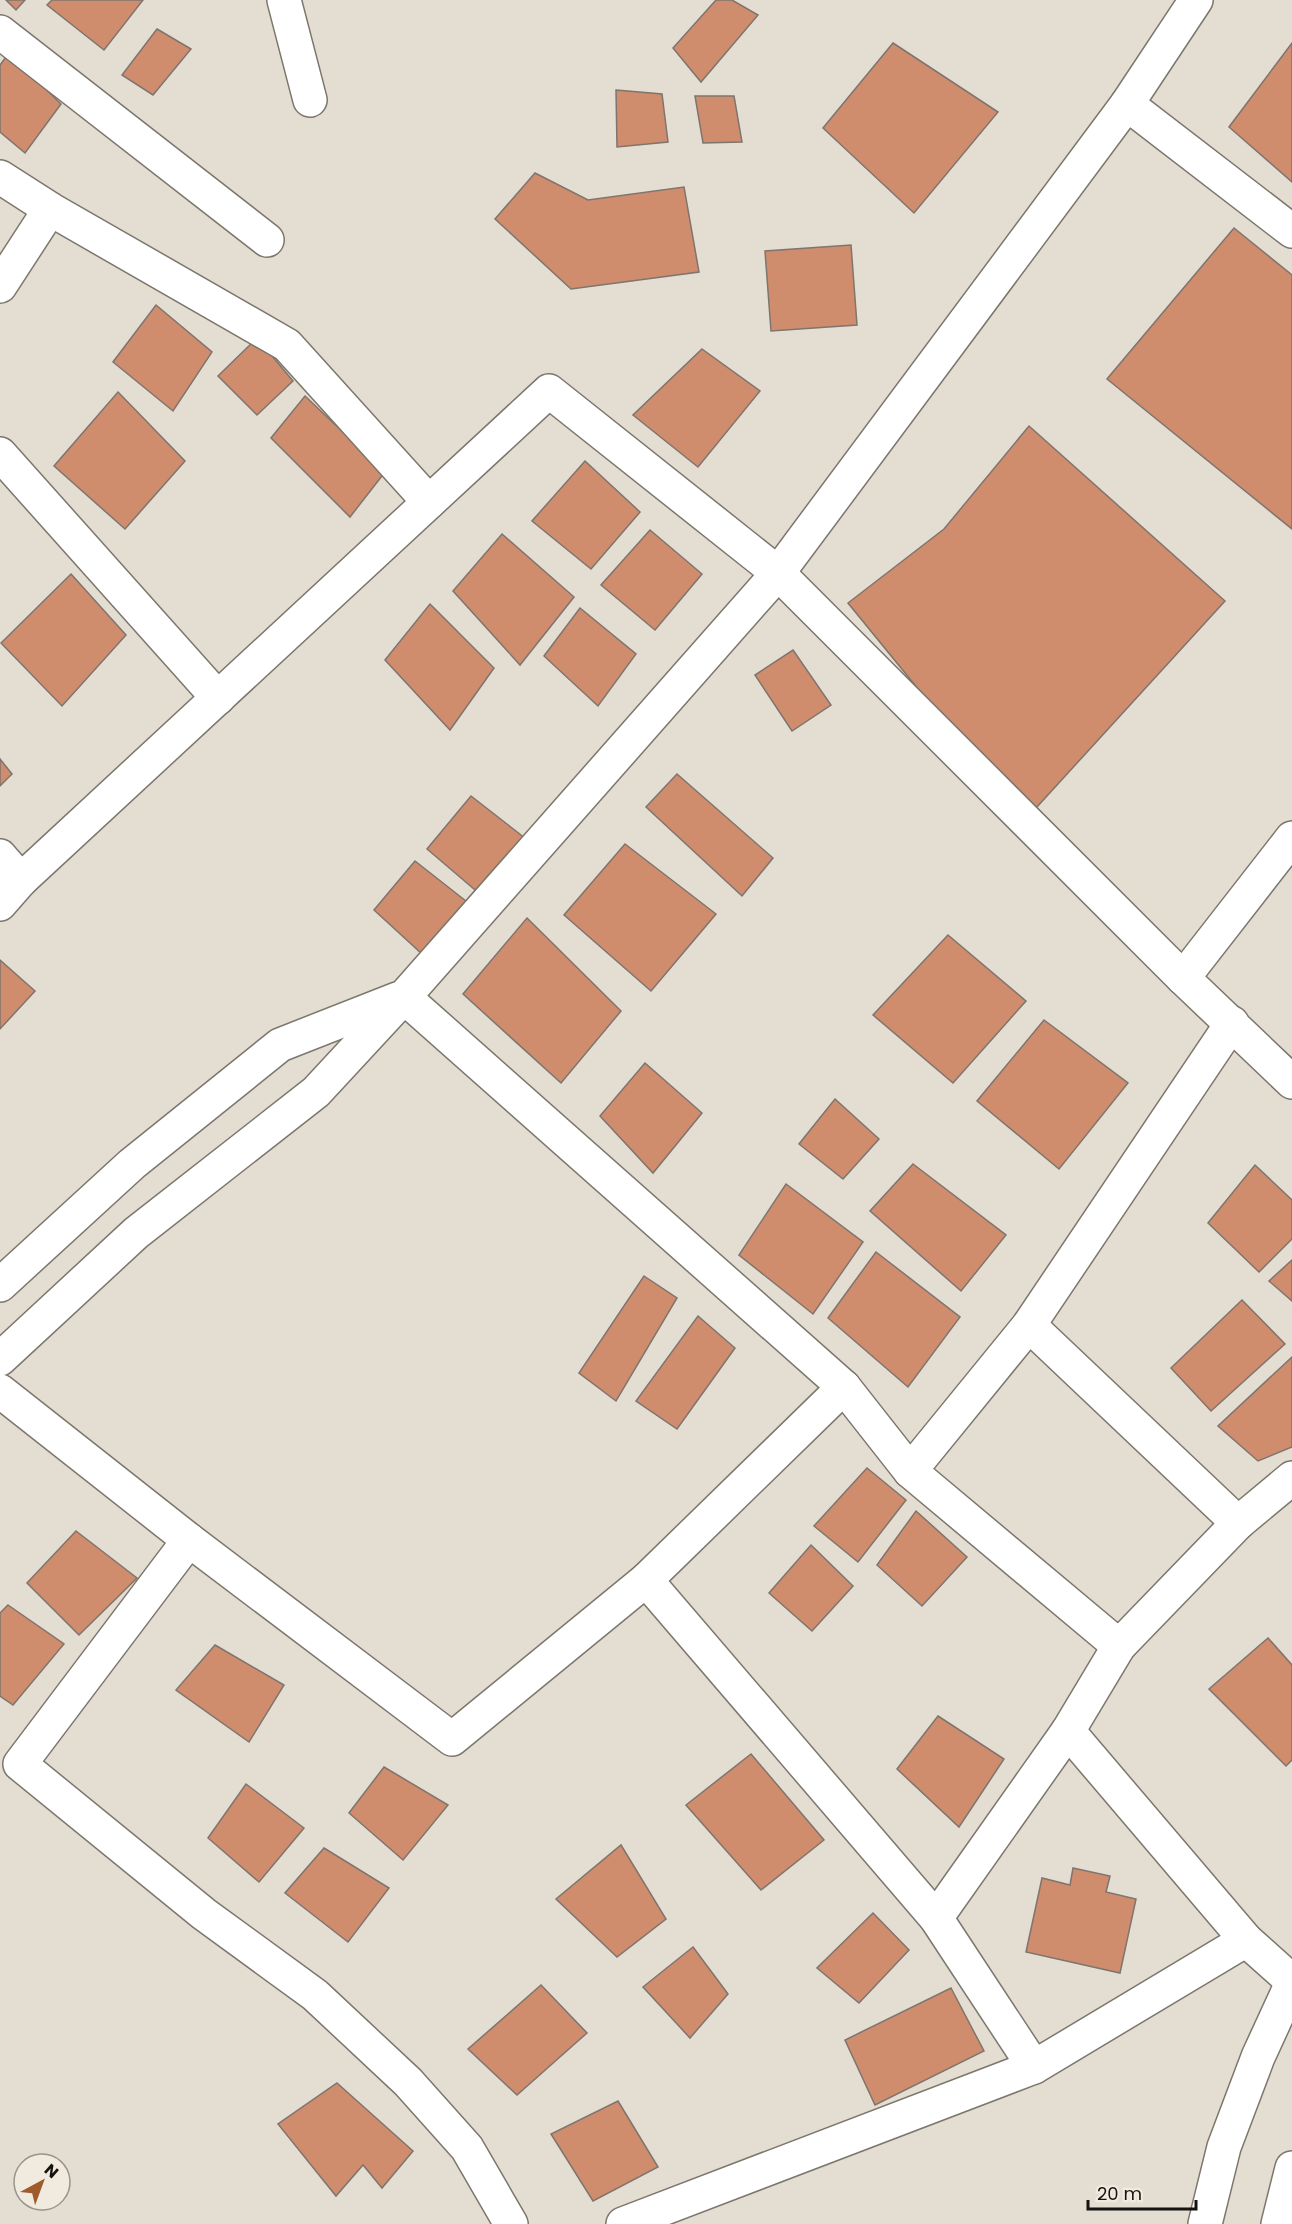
<svg xmlns="http://www.w3.org/2000/svg" width="1292" height="2224" viewBox="0 0 1292 2224" font-family="Poppins,sans-serif">
<style>
.building{fill:#cf8d6d;stroke:#7f746e;stroke-width:1.5}
.lines{fill:none;stroke-linecap:round;stroke-linejoin:round}
.minor-casing{stroke:#7c766c;stroke-width:36}
.tertiary-casing{stroke:#7c766c;stroke-width:36}
.minor{stroke:#fff;stroke-width:33}
.tertiary{stroke:#fff;stroke-width:33}
</style>
<rect width="100%" height="100%" fill="#e3ddd2"/>
<g class="building">
<path d="M6 0H25L16 10Z"/>
<path d="M52 0H143L104 50 47 5Z"/>
<path d="M716 0H732L758 15 701 82 673 48Z"/>
<path d="M157 29 191 49 153 95 122 75Z"/>
<path d="M893 43 998 112 914 213 823 128Z"/>
<path d="M1292 43V182L1229 127Z"/>
<path d="M9 53 61 104 25 153 0 132V65Z"/>
<path d="M616 90 662 94 668 142 617 147Z"/>
<path d="M695 96H734L742 142 703 143Z"/>
<path d="M535 173 588 200 684 187 699 272 571 289 495 219Z"/>
<path d="M1234 228 1292 275V529L1107 379Z"/>
<path d="M851 245 857 325 771 331 765 251Z"/>
<path d="M156 305 212 352 173 411 113 362Z"/>
<path d="M257 338 293 381 257 415 218 376Z"/>
<path d="M702 349 760 391 698 467 633 415Z"/>
<path d="M118 392 185 461 125 529 54 466Z"/>
<path d="M305 396 385 472 350 517 271 438Z"/>
<path d="M1029 426 1225 601 1025 820 848 603 944 529Z"/>
<path d="M585 461 640 512 591 569 532 521Z"/>
<path d="M650 530 702 574 655 630 601 585Z"/>
<path d="M502 534 574 597 520 665 453 591Z"/>
<path d="M71 574 126 635 62 706 1 643Z"/>
<path d="M430 604 494 668 450 730 385 660Z"/>
<path d="M580 608 636 654 598 706 544 656Z"/>
<path d="M793 650 831 705 792 731 755 675Z"/>
<path d="M0 759 12 774 0 786Z"/>
<path d="M677 774 773 858 742 896 646 807Z"/>
<path d="M471 796 530 842 481 895 427 849Z"/>
<path d="M625 844 716 914 651 991 564 915Z"/>
<path d="M415 861 471 905 422 954 374 910Z"/>
<path d="M527 918 621 1011 561 1083 463 994Z"/>
<path d="M948 935 1026 1001 953 1083 873 1015Z"/>
<path d="M0 960 35 991 0 1029Z"/>
<path d="M1044 1020 1128 1083 1059 1169 977 1101Z"/>
<path d="M645 1063 702 1113 653 1173 600 1116Z"/>
<path d="M835 1099 879 1139 843 1179 799 1144Z"/>
<path d="M913 1164 1006 1235 961 1291 870 1211Z"/>
<path d="M1255 1165 1292 1200V1239L1259 1272 1208 1223Z"/>
<path d="M786 1184 863 1242 813 1314 739 1255Z"/>
<path d="M876 1252 960 1317 908 1387 828 1318Z"/>
<path d="M1292 1260V1301L1269 1281Z"/>
<path d="M644 1276 677 1298 616 1401 579 1373Z"/>
<path d="M1242 1300 1285 1344 1211 1411 1171 1368Z"/>
<path d="M698 1316 735 1348 677 1429 636 1401Z"/>
<path d="M1292 1357V1447L1258 1461 1218 1426Z"/>
<path d="M867 1468 906 1500 858 1562 814 1526Z"/>
<path d="M916 1511 967 1557 922 1606 877 1565Z"/>
<path d="M76 1531 137 1578 79 1635 27 1583Z"/>
<path d="M811 1545 853 1586 812 1631 769 1593Z"/>
<path d="M8 1605 64 1644 13 1705 0 1696V1613Z"/>
<path d="M1268 1638 1292 1665V1760L1286 1766 1209 1689Z"/>
<path d="M215 1645 284 1685 249 1742 176 1690Z"/>
<path d="M938 1716 1004 1759 959 1827 897 1769Z"/>
<path d="M751 1754 824 1840 761 1890 686 1805Z"/>
<path d="M384 1767 448 1805 403 1860 349 1813Z"/>
<path d="M246 1784 304 1828 259 1882 208 1838Z"/>
<path d="M621 1845 666 1919 617 1957 556 1899Z"/>
<path d="M324 1848 389 1888 348 1942 285 1893Z"/>
<path d="M1073 1868 1110 1876 1106 1892 1136 1899 1120 1973 1026 1952 1042 1878 1070 1885Z"/>
<path d="M873 1913 909 1950 859 2003 817 1968Z"/>
<path d="M693 1947 728 1994 690 2038 643 1987Z"/>
<path d="M541 1985 587 2033 517 2095 468 2049Z"/>
<path d="M951 1988 984 2051 875 2105 845 2040Z"/>
<path d="M337 2083 413 2151 382 2188 363 2165 336 2196 278 2124Z"/>
<path d="M618 2101 658 2167 593 2201 551 2134Z"/>
</g>
<g class="lines">
<defs>
<g id="minor">
<path d="M284 0 310 100"/>
<path d="M0 32 267 240"/>
<path d="M1127 104 1292 231"/>
<path d="M0 177 50 209 287 345 429 502"/>
<path d="M0 286 50 209"/>
<path d="M0 454 218 698"/>
<path d="M0 856 21 880"/>
<path d="M0 904 21 880 549 391 778 573 1183 978 1292 1082"/>
<path d="M1183 978 1292 838"/>
<path d="M0 1285 132 1164 280 1045 397 999"/>
<path d="M1029 1325 1238 1523"/>
<path d="M0 1359 136 1233 316 1092 404 997"/>
<path d="M0 1391 189 1540 452 1739 646 1580 844 1387"/>
<path d="M910 1471 1029 1325 1232 1023"/>
<path d="M189 1540 20 1764 204 1914 315 1995 408 2082 467 2148 511 2224"/>
<path d="M646 1580 936 1918 1034 2067"/>
<path d="M1119 1646 910 1471 844 1387 404 997 778 573 1127 104 1196 0"/>
<path d="M1068 1731 1246 1940 1292 1981"/>
<path d="M936 1918 1068 1731 1119 1646 1238 1523 1292 1478"/>
<path d="M623 2224 1034 2067 1246 1940"/>
</g>
<g id="tertiary">
<path d="M1205 2224 1224 2147 1258 2057 1292 1983"/>
<path d="M1278 2224 1292 2168"/>
</g>
</defs>
<use href="#minor" class="minor-casing"/>
<use href="#tertiary" class="tertiary-casing"/>
<use href="#minor" class="minor"/>
<use href="#tertiary" class="tertiary"/>
</g>
<g transform="translate(42 2182) rotate(41)"><circle r="28" fill="#f1eadf" stroke="#99948c" stroke-width="1.5"/>
<path d="M0-4.5L10 22L0 15L-10 22Z" fill="#9f5b2b"/>
<text y="-9" font-size="16" font-weight="bold" text-anchor="middle" fill="#15130f">N</text>
</g>
<path d="M1088 2200v9h108v-9" fill="none" stroke="#15130f" stroke-width="3"/>
<text x="1097" y="2200" font-size="18" fill="#15130f" stroke="#f1eadf" stroke-width="4.5" paint-order="stroke">20 m</text>
</svg>
